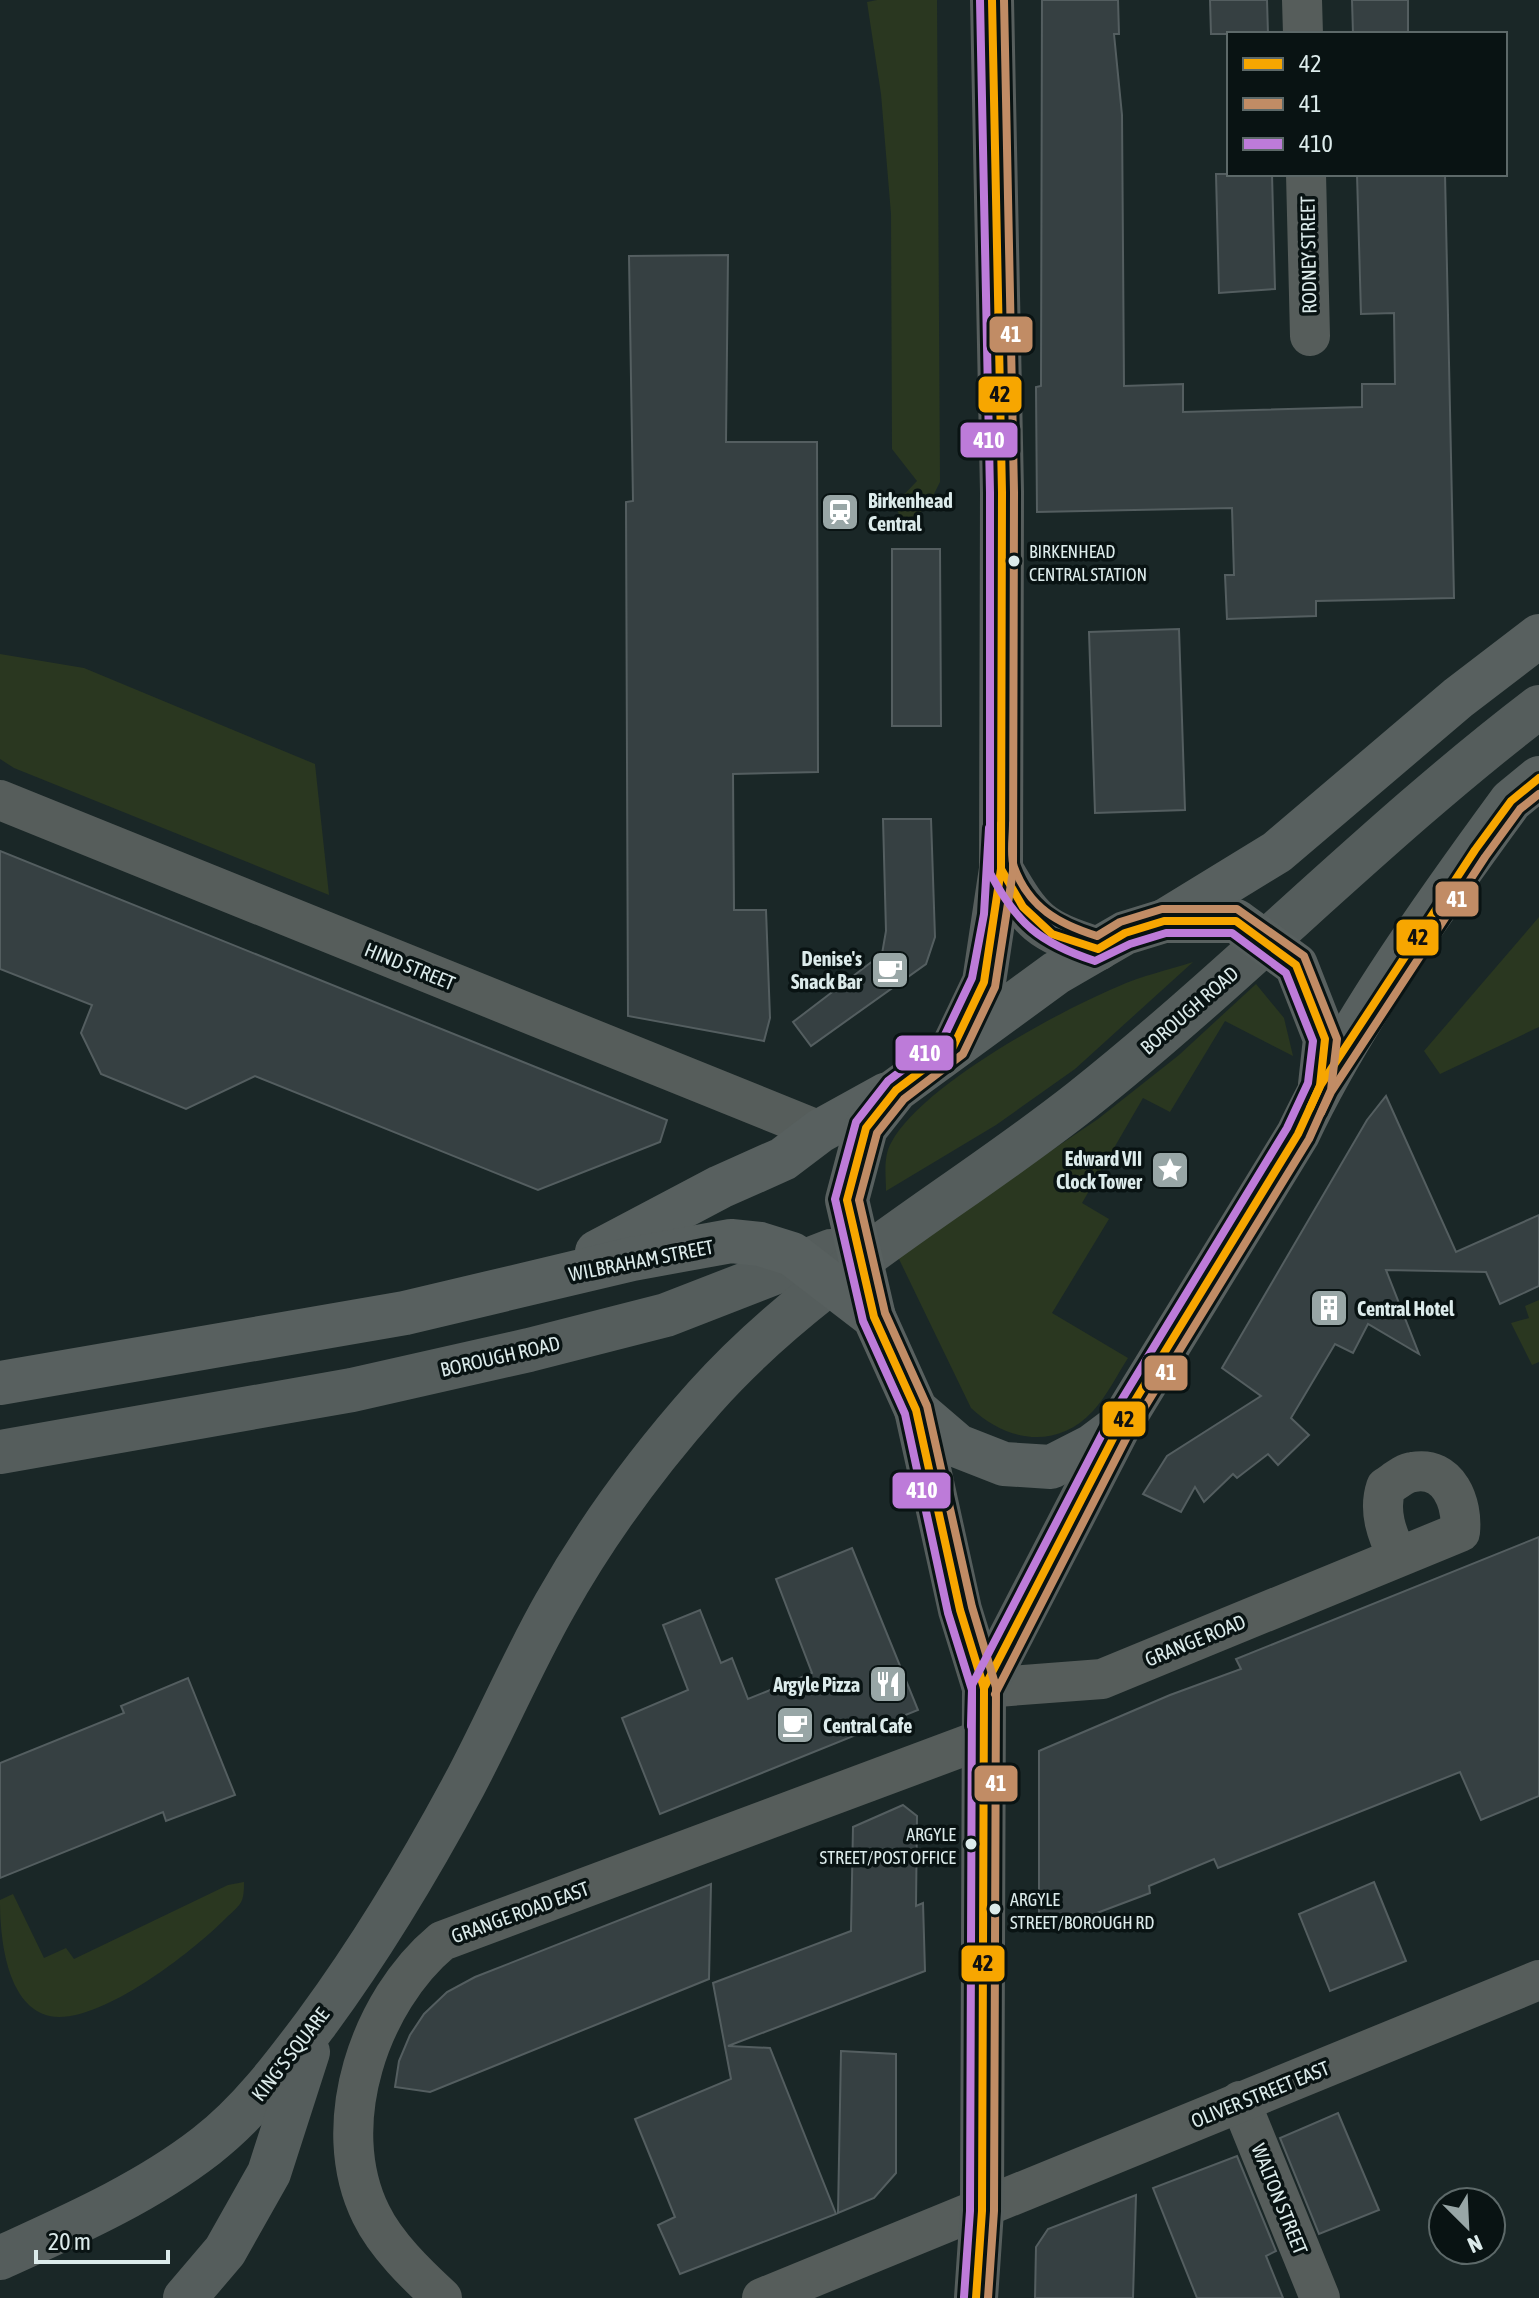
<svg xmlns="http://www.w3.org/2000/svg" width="1539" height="2298" viewBox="0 0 1539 2298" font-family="'Asap Condensed',sans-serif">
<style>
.green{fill:#2a3720}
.building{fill:#364042;stroke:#545e60;stroke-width:2}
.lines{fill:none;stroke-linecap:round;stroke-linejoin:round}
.minor{stroke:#565d5b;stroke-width:40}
.secondary{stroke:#575e5d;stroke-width:44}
.primary{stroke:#555d5c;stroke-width:44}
.trunk{stroke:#58605f;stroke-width:44}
.bus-1-casing{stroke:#091313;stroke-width:14}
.bus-2-casing{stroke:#091313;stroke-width:14}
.bus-3-casing{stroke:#091313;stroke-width:14}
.bus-1{stroke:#f7a600;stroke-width:8}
.bus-2{stroke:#c18c65;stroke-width:8}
.bus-3{stroke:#bd7bd9;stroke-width:8}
.bus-dot{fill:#dcebeb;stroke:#091313;stroke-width:3}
.labels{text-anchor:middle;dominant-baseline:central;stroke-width:7;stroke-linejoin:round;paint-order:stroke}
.bus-label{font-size:18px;fill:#dcebeb;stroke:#091313;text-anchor:start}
.street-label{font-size:20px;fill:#dcebeb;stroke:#091313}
.poi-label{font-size:20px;font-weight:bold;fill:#dcebeb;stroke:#091313;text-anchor:start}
.line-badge{stroke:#091313;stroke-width:3}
.badge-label{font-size:22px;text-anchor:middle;font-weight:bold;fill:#fff}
.pale-badge-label{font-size:22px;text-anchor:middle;font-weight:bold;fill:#111}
</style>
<rect width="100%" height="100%" fill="#1a2727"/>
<g class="green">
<path d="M877 0H937L940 482 927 508 900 524 897 502 917 481 892 449 891 214 881 94 867 2Z"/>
<path d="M0 654 84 668 315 764 329 895 14 768 0 759Z"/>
<path d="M1539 917V1027L1440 1074 1424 1051Z"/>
<path d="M1193 962 1075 1069 996 1125 886 1191C886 1176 883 1157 891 1143 921 1086 1057 1012 1117 987 1141 976 1168 970 1193 962Z"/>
<path d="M1256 984 1284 1018 1293 1056 1225 1021 1170 1112 1143 1098 1082 1203 1109 1219 1052 1313 1128 1358C1117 1375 1107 1396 1093 1411 1057 1450 1007 1442 971 1408L897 1255 1098 1119 1179 1055Z"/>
<path d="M1539 1300V1362L1532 1365 1511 1323 1529 1318 1525 1306Z"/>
<path d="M244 1882C244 1887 244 1895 242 1900 240 1906 231 1913 226 1918 195 1950 89 2034 43 2014 5 1998 0 1934 0 1900L13 1894 44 1958 66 1948 74 1959 228 1885Z"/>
</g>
<g class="building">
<path d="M1042 0H1118L1119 34H1114L1122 115 1124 386 1183 384V412L1362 407V384H1395L1394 313 1361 314 1357 174H1445L1454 598 1316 601V616L1227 619 1225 575H1234L1232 508 1037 512 1036 387 1041 386Z"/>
<path d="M1210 0H1267L1268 34H1211Z"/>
<path d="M1352 0H1408V34H1353Z"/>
<path d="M1216 174H1272L1275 289 1219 293Z"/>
<path d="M728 255 726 442H817L818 772 733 774 734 910H766L770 1018 764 1041 628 1016 626 502 633 501 629 256Z"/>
<path d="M892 549H940L941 726H892Z"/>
<path d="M1179 629 1185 810 1095 813 1089 632Z"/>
<path d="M883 819H931L935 937 926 964 811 1046 793 1022 882 954 886 931Z"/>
<path d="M0 851 667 1120 660 1142 538 1190 255 1076 186 1109 101 1074 81 1033 92 1005 0 969Z"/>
<path d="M1386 1096 1456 1252 1539 1215V1286L1500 1304 1486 1272 1386 1270 1419 1354 1368 1324 1353 1353 1335 1344 1291 1418 1309 1435 1278 1465 1268 1454 1237 1478 1233 1474 1204 1502 1195 1487 1181 1512 1143 1494 1167 1456 1261 1396 1222 1368 1367 1120Z"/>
<path d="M1539 1537V1796L1481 1820 1460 1772 1218 1868 1214 1859 1149 1886 1150 1893 1065 1925 1039 1928V1751L1170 1695 1241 1669 1236 1659Z"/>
<path d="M852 1548 918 1710 660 1814 622 1718 688 1690 663 1625 700 1610 721 1663 732 1658 748 1699 812 1673 776 1579Z"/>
<path d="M188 1678 235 1795 166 1821 163 1812 0 1878V1763L124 1713 121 1706Z"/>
<path d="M903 1805 917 1816 916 1906 923 1903 925 1971 728 2046 770 2048 836 2214 680 2274 658 2225 675 2217 635 2119 731 2079 713 1983 851 1931 853 1827Z"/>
<path d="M1374 1882 1406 1961 1330 1991 1299 1914Z"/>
<path d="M711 1884 709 1979 430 2092 395 2087 399 2061 410 2035 424 2014 447 1992 475 1977Z"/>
<path d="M841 2051 896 2054V2173L874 2198 838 2213Z"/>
<path d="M1338 2113 1379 2210 1319 2234 1280 2138Z"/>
<path d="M1237 2156 1276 2251 1266 2256 1283 2298H1197L1153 2188Z"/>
<path d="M1136 2195 1133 2298H1035L1036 2247 1048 2229Z"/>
</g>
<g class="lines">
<g class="minor">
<path d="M1302 0 1303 34"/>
<path d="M1306 174 1310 336"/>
<path d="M0 800 820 1131"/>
<path d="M984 1688 1102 1679 1460 1532C1463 1504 1449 1465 1413 1472 1404 1473 1394 1482 1386 1487 1378 1511 1387 1535 1398 1557"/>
<path d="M1240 2101 1320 2298"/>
<path d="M442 2298C416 2274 386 2245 371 2214 327 2125 370 2001 442 1941L983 1739"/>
<path d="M762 2298 1539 1980"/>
</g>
<g class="secondary">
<path d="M1001 869C1032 923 1039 930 1098 949"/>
<path d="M953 1047 984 982 1001 869 1002 492 992 0"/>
</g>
<g class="primary">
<path d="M916 1410 960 1610 984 1688 982 2211 976 2298"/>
<path d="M0 1452 352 1390 529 1350 666 1315 831 1251"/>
<path d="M984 1688 1120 1425"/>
<path d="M0 2258C70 2226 144 2194 206 2146 250 2112 284 2066 317 2022 372 1947 420 1867 464 1785 496 1725 522 1663 555 1605 597 1530 648 1461 705 1397 812 1277 957 1199 1082 1100 1239 975 1379 829 1539 707"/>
<path d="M185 2298 225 2251 269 2173 308 2052"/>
</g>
<g class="trunk">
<path d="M1166 920 1277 852 1458 698 1539 636"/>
<path d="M597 1252 720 1187 783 1159 820 1131 887 1094"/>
<path d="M874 1317 847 1200 866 1128 896 1090 1056 973 1125 933 1164 921H1236L1296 965 1325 1039 1320 1085"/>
<path d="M0 1383 405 1313 632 1259 731 1241 760 1244 792 1254 874 1317 916 1410 958 1446 1004 1464 1051 1467 1092 1446 1120 1425 1298 1134C1351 1022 1437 902 1511 801L1539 778"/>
</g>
<defs>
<g id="bus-1">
<path d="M1310 1108 1320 1086 1475 850 1511 801 1539 778"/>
<path d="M984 1688 1120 1425 1298 1134 1320 1086 1325 1039 1296 965 1236 921H1164L1125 933 1098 949 1052 934 1023 907 1001 869V824"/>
<path d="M976 2298 982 2211 984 1688 960 1610 916 1410 874 1317 847 1200 866 1128 896 1090 953 1047 984 982 1001 869 1002 492 992 0"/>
</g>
<g id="bus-2">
<path d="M1321 1113 1331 1092 1485 857 1520 809 1539 794"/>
<path d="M995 1694 1130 1431 1309 1139 1331 1090 1337 1039 1304 956 1237 909H1162L1120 922 1097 936C1059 924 1029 908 1014 867 1010 856 1013 837 1013 824"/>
<path d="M988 2298 994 2211 996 1687 972 1607 927 1406 885 1313 859 1200 877 1133 904 1099 963 1054 995 987 1013 871 1014 492 1004 0"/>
</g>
<g id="bus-3">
<path d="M971 1726 972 1690 948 1613 905 1414 863 1321 835 1199 856 1122 888 1081 943 1039 972 978 984 914 989 828"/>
<path d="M964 2297 970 2211 972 1685 1110 1419 1287 1128 1308 1083 1313 1041 1286 973 1232 933H1166L1130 944 1095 961C1040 943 1017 924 990 873V492L980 0"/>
</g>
</defs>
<use href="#bus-1" class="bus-1-casing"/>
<use href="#bus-2" class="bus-2-casing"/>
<use href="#bus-3" class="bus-3-casing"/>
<use href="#bus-1" class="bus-1"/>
<use href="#bus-2" class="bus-2"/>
<use href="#bus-3" class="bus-3"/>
</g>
<defs>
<symbol id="station-square" viewBox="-11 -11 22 22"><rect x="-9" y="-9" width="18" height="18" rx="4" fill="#98a6a6" stroke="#091313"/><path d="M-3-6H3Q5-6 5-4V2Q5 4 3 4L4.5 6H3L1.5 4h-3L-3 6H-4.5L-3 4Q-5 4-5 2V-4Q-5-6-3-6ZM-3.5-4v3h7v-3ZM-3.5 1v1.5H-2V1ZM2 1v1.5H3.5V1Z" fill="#fff"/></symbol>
<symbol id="cafe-square" viewBox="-11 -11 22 22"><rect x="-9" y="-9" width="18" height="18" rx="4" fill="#98a6a6" stroke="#091313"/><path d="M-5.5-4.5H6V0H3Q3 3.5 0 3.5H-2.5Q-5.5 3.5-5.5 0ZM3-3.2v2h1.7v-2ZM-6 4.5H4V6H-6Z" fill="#fff"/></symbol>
<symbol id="sight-square" viewBox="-11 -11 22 22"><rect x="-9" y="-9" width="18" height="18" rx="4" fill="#98a6a6" stroke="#091313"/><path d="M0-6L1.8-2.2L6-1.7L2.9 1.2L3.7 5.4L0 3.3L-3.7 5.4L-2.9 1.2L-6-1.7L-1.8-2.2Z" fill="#fff"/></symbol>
<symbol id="building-square" viewBox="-11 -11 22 22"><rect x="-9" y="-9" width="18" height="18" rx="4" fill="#98a6a6" stroke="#091313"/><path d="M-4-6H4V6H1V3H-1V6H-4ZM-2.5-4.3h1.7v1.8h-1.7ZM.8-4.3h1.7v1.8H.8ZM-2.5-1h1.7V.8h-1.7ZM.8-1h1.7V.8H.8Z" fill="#fff"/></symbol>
<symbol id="restaurant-square" viewBox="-11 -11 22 22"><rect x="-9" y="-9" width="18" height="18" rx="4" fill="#98a6a6" stroke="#091313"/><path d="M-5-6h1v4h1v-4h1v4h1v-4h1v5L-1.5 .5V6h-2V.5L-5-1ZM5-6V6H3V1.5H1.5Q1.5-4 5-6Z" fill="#fff"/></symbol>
</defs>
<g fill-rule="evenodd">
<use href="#station-square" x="818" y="490" width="44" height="44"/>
<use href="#cafe-square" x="868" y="948" width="44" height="44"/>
<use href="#sight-square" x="1148" y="1148" width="44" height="44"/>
<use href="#building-square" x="1307" y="1286" width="44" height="44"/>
<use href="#restaurant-square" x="866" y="1662" width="44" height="44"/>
<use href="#cafe-square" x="773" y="1703" width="44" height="44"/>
</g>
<g class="bus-dot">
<circle cx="1014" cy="561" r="7"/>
<circle cx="971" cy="1844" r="7"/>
<circle cx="995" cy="1909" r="7"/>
</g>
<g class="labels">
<g class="bus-label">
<text x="1029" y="551">BIRKENHEAD<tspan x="1029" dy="23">CENTRAL STATION</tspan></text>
<text x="956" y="1834" text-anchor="end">ARGYLE<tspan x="956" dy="23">STREET/POST OFFICE</tspan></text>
<text x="1010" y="1899">ARGYLE<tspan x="1010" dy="23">STREET/BOROUGH RD</tspan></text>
</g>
<g class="street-label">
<text transform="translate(1308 255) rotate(-91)">RODNEY STREET</text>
<text transform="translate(410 966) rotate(22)">HIND STREET</text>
<text transform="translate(1189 1010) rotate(-41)">BOROUGH ROAD</text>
<text transform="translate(641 1260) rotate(-11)">WILBRAHAM STREET</text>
<text transform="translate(500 1356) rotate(-13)">BOROUGH ROAD</text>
<text transform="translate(1195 1640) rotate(-22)">GRANGE ROAD</text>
<text transform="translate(520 1912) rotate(-20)">GRANGE ROAD EAST</text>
<text transform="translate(290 2054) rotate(-52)">KING'S SQUARE</text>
<text transform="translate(1260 2094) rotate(-22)">OLIVER STREET EAST</text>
<text transform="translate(1280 2199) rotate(68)">WALTON STREET</text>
</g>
<g class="poi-label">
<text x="868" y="500">Birkenhead<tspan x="868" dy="23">Central</tspan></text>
<text x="862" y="958" text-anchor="end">Denise's<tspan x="862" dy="23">Snack Bar</tspan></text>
<text x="1142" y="1158" text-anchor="end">Edward VII<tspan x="1142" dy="23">Clock Tower</tspan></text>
<text x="1357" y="1308">Central Hotel</text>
<text x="860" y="1684" text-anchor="end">Argyle Pizza</text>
<text x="823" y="1725">Central Cafe</text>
</g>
</g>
<g class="line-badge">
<rect x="988" y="315" width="46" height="39" rx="8" fill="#c18c65"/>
<rect x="977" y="375" width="46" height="39" rx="8" fill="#f7a600"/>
<rect x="959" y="421" width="60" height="38" rx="8" fill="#bd7bd9"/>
<rect x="1434" y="880" width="46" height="38" rx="8" fill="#c18c65"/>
<rect x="1395" y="918" width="45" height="39" rx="8" fill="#f7a600"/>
<rect x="894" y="1034" width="61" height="38" rx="8" fill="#bd7bd9"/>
<rect x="1143" y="1354" width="46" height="38" rx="8" fill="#c18c65"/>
<rect x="1101" y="1400" width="46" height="38" rx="8" fill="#f7a600"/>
<rect x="891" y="1471" width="61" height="39" rx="8" fill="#bd7bd9"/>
<rect x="973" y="1764" width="46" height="39" rx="8" fill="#c18c65"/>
<rect x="960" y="1944" width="46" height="39" rx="8" fill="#f7a600"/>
</g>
<g class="badge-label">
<text x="1011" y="342">41</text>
<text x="989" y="448">410</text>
<text x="1457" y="907">41</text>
<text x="925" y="1061">410</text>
<text x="1166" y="1380">41</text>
<text x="922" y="1498">410</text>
<text x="996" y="1791">41</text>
</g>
<g class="pale-badge-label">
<text x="1000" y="402">42</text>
<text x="1418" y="945">42</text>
<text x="1124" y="1427">42</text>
<text x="983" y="1971">42</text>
</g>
<rect x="1227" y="32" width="280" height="144" fill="#091313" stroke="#5d6969" stroke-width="2"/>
<rect x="1243" y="58" width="40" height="12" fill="#f7a600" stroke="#5d6969" stroke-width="2"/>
<text x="1299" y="72" font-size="24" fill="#dcebeb">42</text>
<rect x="1243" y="98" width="40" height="12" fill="#c18c65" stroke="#5d6969" stroke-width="2"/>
<text x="1299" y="112" font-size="24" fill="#dcebeb">41</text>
<rect x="1243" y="138" width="40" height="12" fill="#bd7bd9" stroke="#5d6969" stroke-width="2"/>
<text x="1299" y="152" font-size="24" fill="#dcebeb">410</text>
<g transform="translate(1467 2226) rotate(156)"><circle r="38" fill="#091313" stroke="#5d6969" stroke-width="2"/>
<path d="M0-6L14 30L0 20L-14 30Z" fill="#98a6a6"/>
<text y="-12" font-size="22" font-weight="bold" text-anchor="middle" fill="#dcebeb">N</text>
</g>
<path d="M36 2250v12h132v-12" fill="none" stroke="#dcebeb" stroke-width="4"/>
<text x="48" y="2250" font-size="24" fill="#dcebeb" stroke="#091313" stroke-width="6" paint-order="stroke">20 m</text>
</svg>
